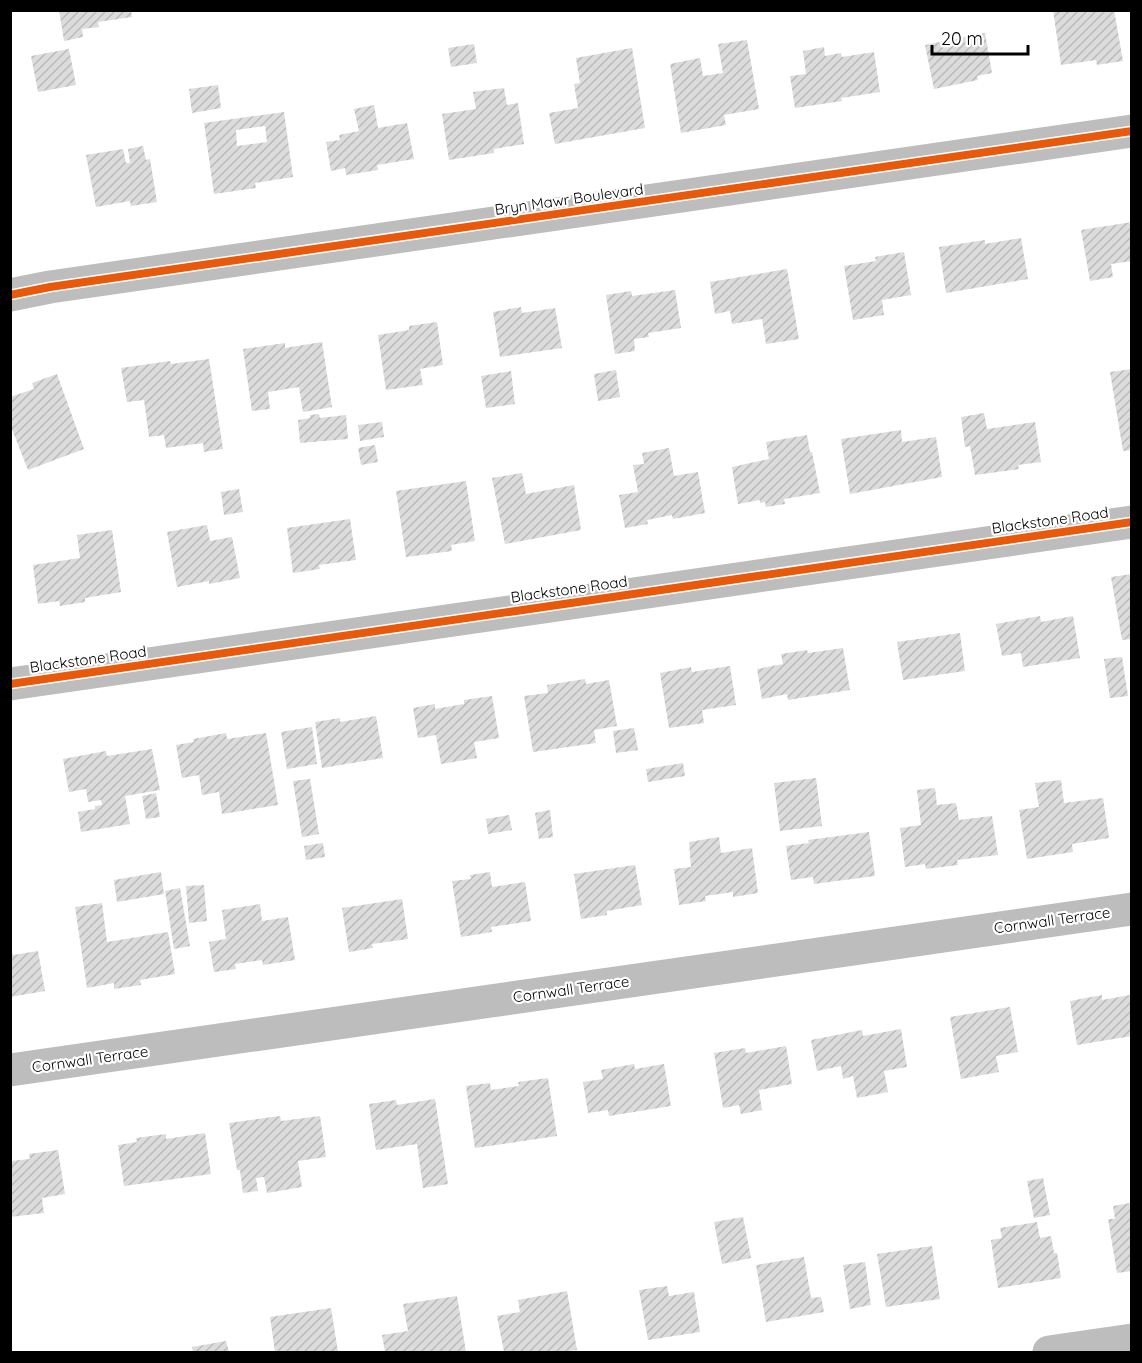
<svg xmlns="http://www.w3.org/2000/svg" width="1142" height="1363" viewBox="0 0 1142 1363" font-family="Quicksand,sans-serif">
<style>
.building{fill:url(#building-hatch);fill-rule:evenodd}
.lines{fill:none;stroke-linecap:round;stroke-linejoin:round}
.minor{stroke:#bdbdbd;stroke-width:33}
.cycleway-casing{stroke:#fff;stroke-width:11}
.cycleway{stroke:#e8590c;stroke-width:8}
.labels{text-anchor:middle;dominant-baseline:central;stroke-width:4.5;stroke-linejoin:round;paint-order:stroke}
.street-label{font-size:15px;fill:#000;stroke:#fff}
</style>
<defs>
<pattern id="building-hatch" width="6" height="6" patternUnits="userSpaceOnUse" patternTransform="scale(1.5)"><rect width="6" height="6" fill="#dcdcdc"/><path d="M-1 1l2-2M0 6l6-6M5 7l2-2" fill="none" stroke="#bbb"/></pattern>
</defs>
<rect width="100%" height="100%" fill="#fff"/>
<g class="building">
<path d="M59 10H131L132 17 98 22 99 27 82 29 83 37 64 41Z"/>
<path d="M1053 10H1114L1123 61 1097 65 1096 60 1061 65Z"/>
<path d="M985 33 992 73 977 76 978 80 934 89 925 45Z"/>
<path d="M747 40 759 109 724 115 726 125 681 133 670 64 700 58 703 76 723 73 718 44Z"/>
<path d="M474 44 477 63 451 67 448 48Z"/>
<path d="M824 47 825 56 841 53 842 57 874 52 880 92 841 98 842 101 795 108 790 76 806 74 803 51Z"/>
<path d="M632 48 645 128 555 144 549 113 578 108 574 84 580 83 576 58Z"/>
<path d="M69 49 76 85 38 92 31 56Z"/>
<path d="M218 85 221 108 192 113 189 89Z"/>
<path d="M504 88 507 105 518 103 524 144 494 149V153L449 160 442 114 476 109 473 92Z"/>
<path d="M374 105 378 128 407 123 414 159 377 165 378 170 346 175 345 168 331 171 326 142 340 140 339 135 359 131 354 109Z"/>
<path d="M284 112 293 177 255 183 256 188 214 194 204 123ZM265 126 267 142 237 146 236 130Z"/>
<path d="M143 146 146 160 150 159 157 202 131 206 130 201 96 207 86 155 123 149 126 163H130L128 149Z"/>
<path d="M1132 222V261L1111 264 1113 277 1090 281 1081 230Z"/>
<path d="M1021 238 1028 279 946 293 939 247 985 240V244Z"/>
<path d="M904 252 911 295 882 300 884 315 853 320 844 266 876 261 875 257Z"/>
<path d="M787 269 799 339 766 344 762 319 732 324 730 311 715 314 710 282Z"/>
<path d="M675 290 681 328 648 333 649 337 634 339 635 351 615 354 606 295 631 291 632 296Z"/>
<path d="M521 307 522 313 555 308 562 348 500 357 493 312Z"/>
<path d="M437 322 443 365 420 369 423 385 386 390 378 335 409 330V326Z"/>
<path d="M322 342 332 407 303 412 299 387 268 392 270 409 252 411 243 349 285 343V348Z"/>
<path d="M209 359 223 449 204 452 203 443 166 448 164 435 149 437 144 400 127 402 121 368 170 361 171 364Z"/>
<path d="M1132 369V450L1123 451 1110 372Z"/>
<path d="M616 370 620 397 598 401 594 374Z"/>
<path d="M511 371 515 404 486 408 481 376Z"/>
<path d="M57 374 84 449 28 470 10 424V397L34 389 32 383Z"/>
<path d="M984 413 987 429 1035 422 1041 462 1018 465 1019 469 975 475 970 446 965 447 961 417Z"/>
<path d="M319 414 320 418 346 415 348 439 300 443 298 420 310 418V415Z"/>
<path d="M382 422 384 437 360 441 358 425Z"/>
<path d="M901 430 902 442 936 437 942 477 850 494 841 439Z"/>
<path d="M807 435 810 452H812L820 493 784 499 785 504 766 507 765 502 760 503V500L738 504 732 467 769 459 766 442Z"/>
<path d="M375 445 378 462 361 465 358 448Z"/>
<path d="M669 448 674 476 698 472 705 513 673 519 672 515 647 520 648 524 625 528 619 495 638 492 633 465 644 464 642 453Z"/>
<path d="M522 473 526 494 574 485 581 530 505 544 492 478Z"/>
<path d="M466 481 475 541 451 545 452 551 406 557 396 491Z"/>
<path d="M239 489 243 512 224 515 221 492Z"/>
<path d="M350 519 356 560 319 565 320 569 293 573 287 528Z"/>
<path d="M207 525 210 541 232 537 240 578 209 584V581L177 587 167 532Z"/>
<path d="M112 530 121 592 85 598V602L60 606 59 601 38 604 33 565 80 558 77 535Z"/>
<path d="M1132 574V639L1122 640 1111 577Z"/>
<path d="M1040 616 1041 622 1073 616 1080 658 1023 667 1021 653 1002 656 996 624Z"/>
<path d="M960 633 965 671 903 680 897 642Z"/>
<path d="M843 648 850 690 788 700 787 694 762 699 757 669 783 664 781 654 807 650 808 653Z"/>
<path d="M1122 657 1128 696 1110 698 1104 659Z"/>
<path d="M730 666 736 705 702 710 704 723 669 728 660 673 691 667 692 672Z"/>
<path d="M585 679 586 684 609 680 617 726 594 730 596 743 533 752 524 696 548 693 547 685Z"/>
<path d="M492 696 499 738 474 742 477 758 441 764 436 735 418 738 413 708 435 704V709L464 704V700Z"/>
<path d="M376 716 383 758 322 768 315 722 340 718V722Z"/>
<path d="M312 727 317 764 287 769 281 732Z"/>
<path d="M634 728 638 750 616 753 613 731Z"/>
<path d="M226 733 227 739 266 733 278 805 222 814 219 792 202 795 199 775 182 778 176 745 194 742 193 739Z"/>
<path d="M152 749 160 790 125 796 130 824 81 832 78 812 95 809V806L102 805 101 800 88 802 86 789 69 792 63 759 106 751 107 756Z"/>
<path d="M683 763 685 776 648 782 646 769Z"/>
<path d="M816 778 822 826 780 831 774 783Z"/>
<path d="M310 779 319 834 302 837 293 781Z"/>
<path d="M1061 780 1064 803 1103 798 1109 838 1072 844 1073 852 1027 859 1019 810 1039 807 1035 783Z"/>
<path d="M935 788 937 805 956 803 959 820 992 816 998 855 957 860 958 865 926 869 925 864 905 867 900 828 921 825 917 790Z"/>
<path d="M156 793 160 817 146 819 142 796Z"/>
<path d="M550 810 553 837 539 839 535 813Z"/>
<path d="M509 815 512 830 488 834 486 819Z"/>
<path d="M869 832 875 876 814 884 813 877 791 880 786 846 809 843 808 840Z"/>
<path d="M719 837 721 853 752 848 758 893 733 897V892L705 896 706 901 679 905 674 869 691 867 689 842Z"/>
<path d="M323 843 325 857 306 860 304 846Z"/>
<path d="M635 865 642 905 607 911V915L581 919 574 874Z"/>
<path d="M161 872 164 894 117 902 114 880Z"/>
<path d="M490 872 492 887 525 882 531 921 491 927 492 932 461 937 452 881 471 879 470 875Z"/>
<path d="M204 885 207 921 189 923 186 886Z"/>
<path d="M180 888 190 946 174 949 165 891Z"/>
<path d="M402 899 408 939 372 944 373 948 349 952 342 908Z"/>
<path d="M102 903 107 942 168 932 175 974 140 980 141 985 114 989V983L87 988 75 907Z"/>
<path d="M260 904 262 921 288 917 295 960 263 965 262 960 235 964 236 969 214 972 209 942 226 939 222 910Z"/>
<path d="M10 947 13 955 38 951 45 991 10 997Z"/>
<path d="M1102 995V1000L1130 995 1132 1036 1077 1045 1070 1001Z"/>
<path d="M1010 1007 1018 1052 996 1056 999 1072 961 1079 950 1017Z"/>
<path d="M901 1029 907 1067 884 1071 888 1092 857 1098 853 1076 843 1079 841 1066 817 1071 811 1040 862 1030 863 1036Z"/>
<path d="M786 1046 792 1084 759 1090 762 1110 741 1114 739 1105 723 1108 714 1053 745 1048 746 1053Z"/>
<path d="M634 1064 635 1069 664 1064 671 1106 609 1116 608 1110 588 1113 583 1082 603 1079 601 1070Z"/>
<path d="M548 1078 557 1136 475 1148 466 1086 490 1083 491 1090 519 1086 518 1082Z"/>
<path d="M435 1099 448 1184 423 1188 417 1144 376 1150 369 1104 396 1100 397 1105Z"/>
<path d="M280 1116 281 1121 320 1116 326 1157 298 1161 302 1187 267 1193 264 1177 256 1178 258 1191 243 1193 240 1170H237L229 1123Z"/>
<path d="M205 1133 211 1174 124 1186 118 1145 137 1142 136 1138 166 1134V1139Z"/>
<path d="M58 1150 65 1194 42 1198 44 1213 10 1217V1161L30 1159 29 1154Z"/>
<path d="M1043 1178 1050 1215 1034 1218 1027 1181Z"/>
<path d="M1130 1203 1132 1271 1117 1273 1108 1219H1115L1113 1206Z"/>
<path d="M743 1217 751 1258 722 1264 714 1222Z"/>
<path d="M1037 1222 1040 1238 1051 1236 1054 1253H1057L1061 1278 998 1288 991 1240 1002 1238 1000 1228Z"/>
<path d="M932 1246 940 1299 886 1307 877 1254Z"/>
<path d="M804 1257 811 1298 821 1297 824 1312 766 1322 756 1265Z"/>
<path d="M865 1262 871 1305 850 1309 843 1265Z"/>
<path d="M667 1286 669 1296 694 1292 700 1332 648 1340 639 1290Z"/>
<path d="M567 1291 577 1350 561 1352H504L497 1316 520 1312 518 1300Z"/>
<path d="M457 1296 466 1352H385L382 1335 408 1331 403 1304Z"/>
<path d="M331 1308 338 1352H275L270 1317Z"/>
<path d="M226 1341 229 1352H193L192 1347Z"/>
</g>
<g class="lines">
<g class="minor">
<path d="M10 295 50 287 1132 131"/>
<path d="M10 684 1132 522"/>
<path d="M10 1070 1132 909"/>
<path d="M1049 1352 1132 1340"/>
</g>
<defs>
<g id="cycleway">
<path d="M10 295 50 287 1132 131"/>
<path d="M10 684 1132 522"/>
</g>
</defs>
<use href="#cycleway" class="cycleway-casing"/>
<use href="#cycleway" class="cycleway"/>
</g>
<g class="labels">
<g class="street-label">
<text transform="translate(569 199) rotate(-8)">Bryn Mawr Boulevard</text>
<text transform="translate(1050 520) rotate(-8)">Blackstone Road</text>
<text transform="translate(569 589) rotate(-8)">Blackstone Road</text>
<text transform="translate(88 659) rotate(-8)">Blackstone Road</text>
<text transform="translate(1052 920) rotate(-8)">Cornwall Terrace</text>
<text transform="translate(571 989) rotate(-8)">Cornwall Terrace</text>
<text transform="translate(90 1059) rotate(-8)">Cornwall Terrace</text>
</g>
</g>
<rect width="1142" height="1363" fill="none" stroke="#000000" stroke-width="24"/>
<path d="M932 45v9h96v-9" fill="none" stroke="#000000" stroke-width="3"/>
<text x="941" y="45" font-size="18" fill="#000000" stroke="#ffffff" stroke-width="4.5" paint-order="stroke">20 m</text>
</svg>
